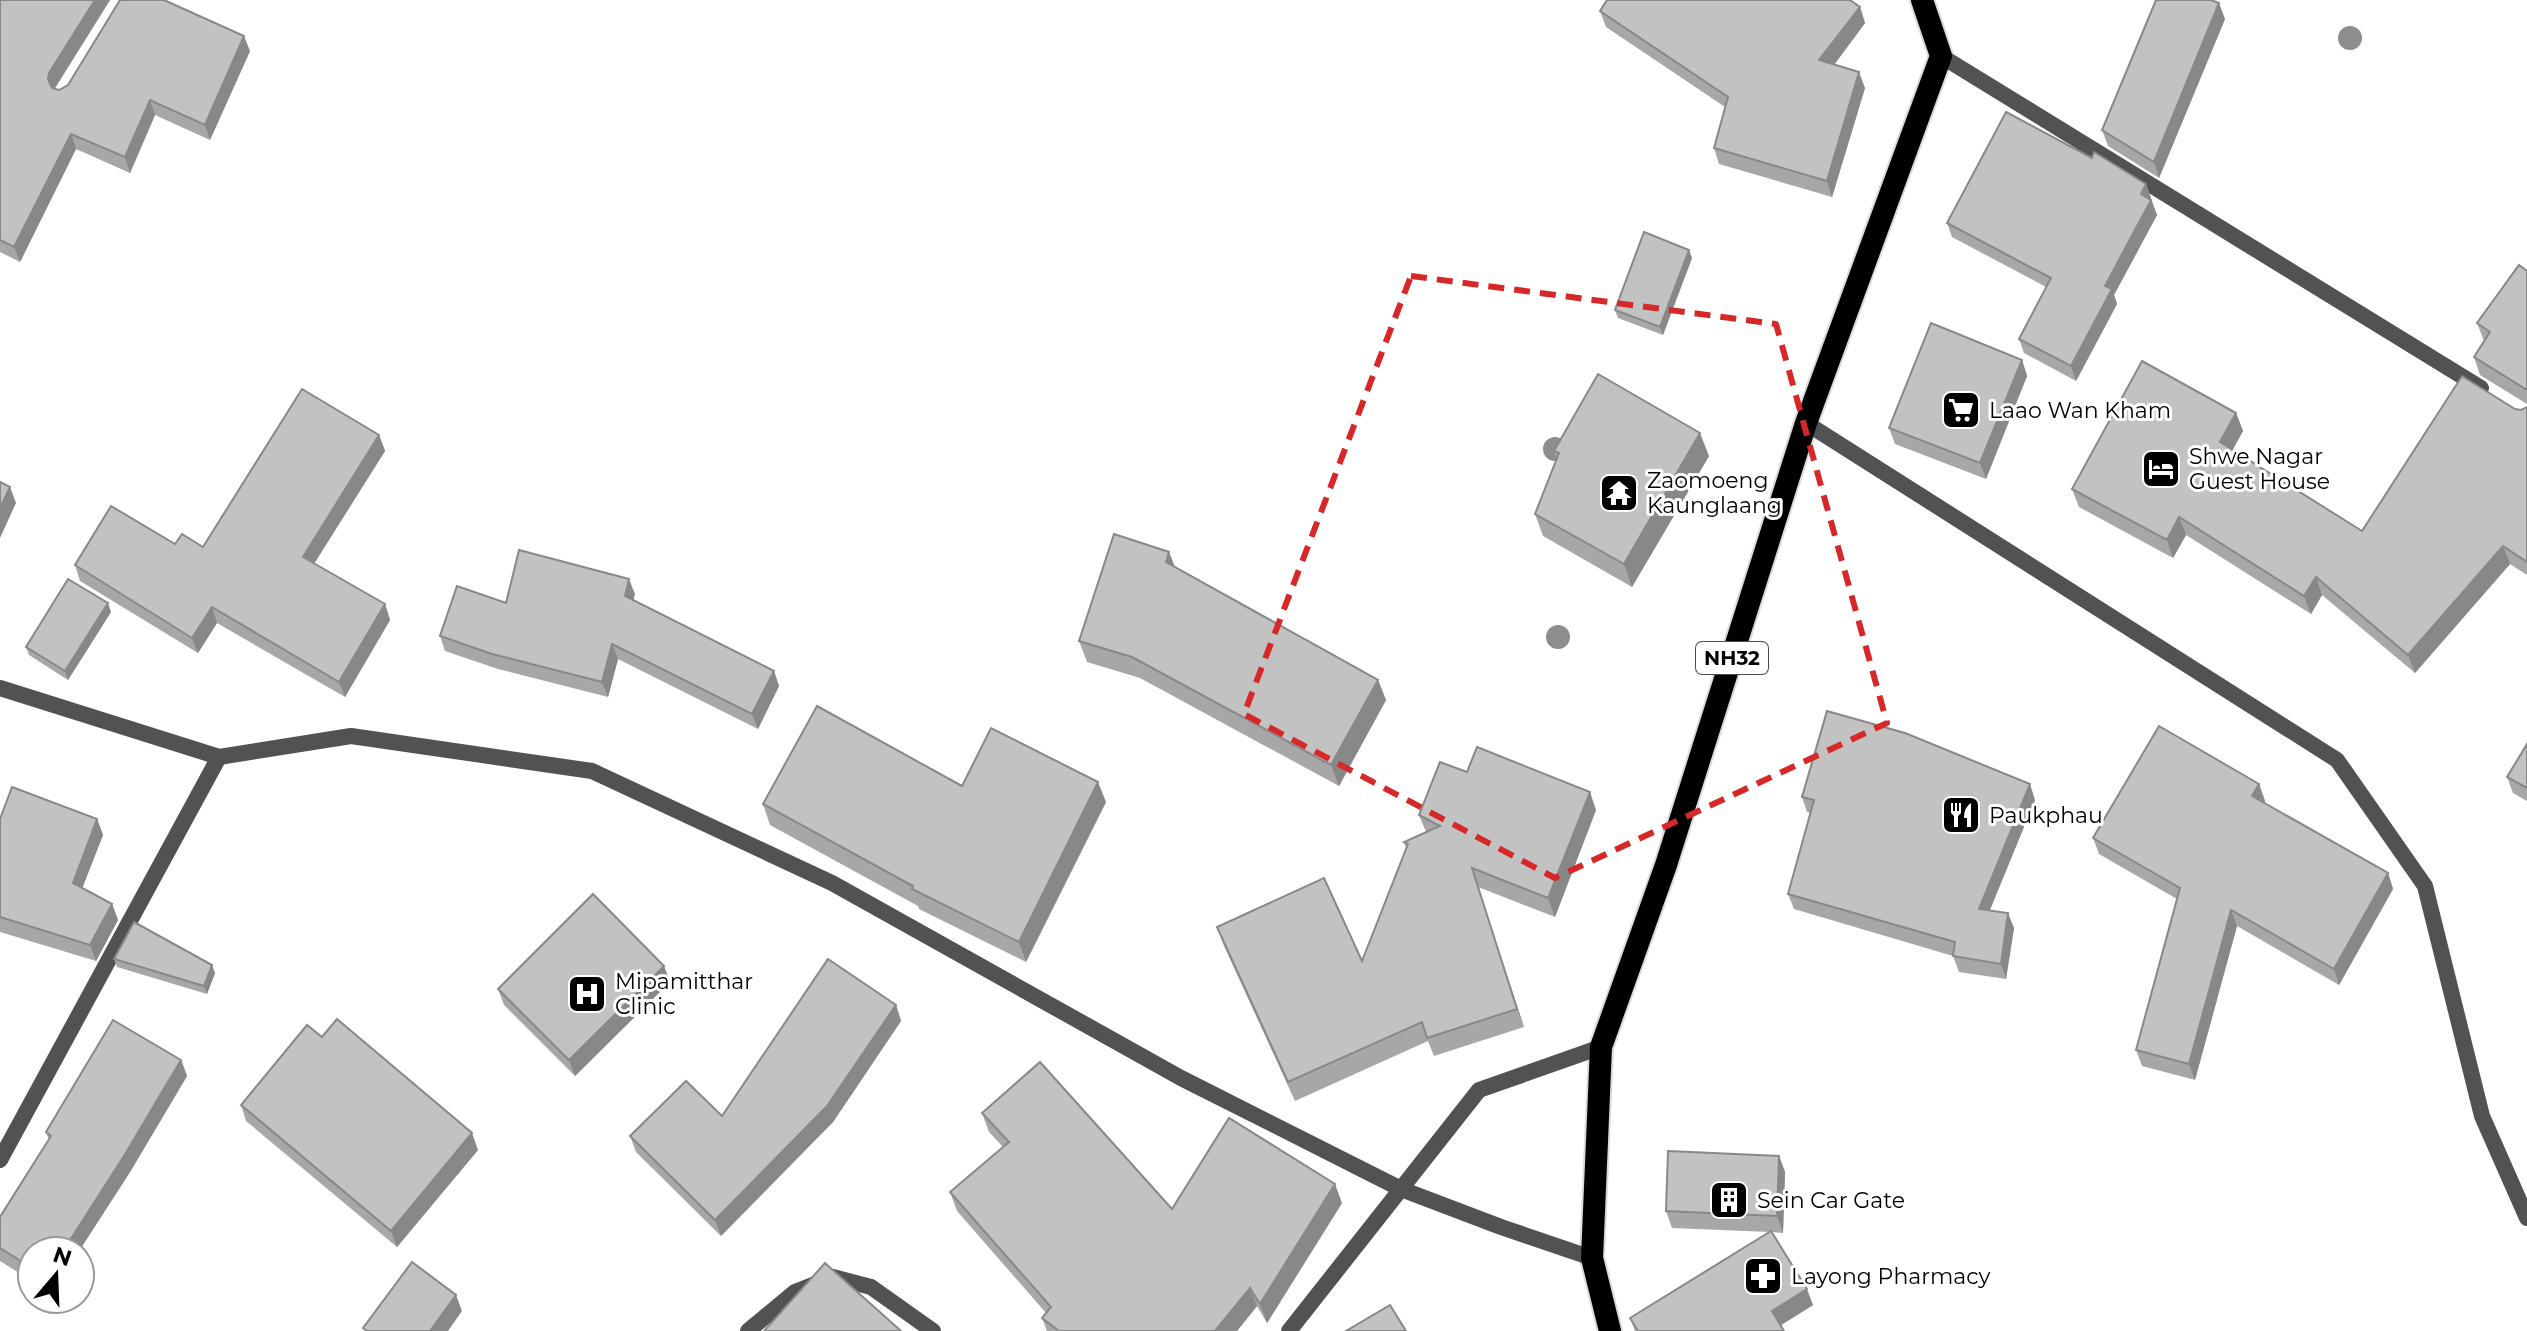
<svg xmlns="http://www.w3.org/2000/svg" width="2527" height="1331" viewBox="0 0 2527 1331" font-family="Montserrat,sans-serif">
<style>
.lines{fill:none;stroke-linecap:round;stroke-linejoin:round}
.trunk-casing{stroke:#dbdbdb;stroke-width:26}
.minor{stroke:#525252;stroke-width:16}
.trunk{stroke:#000;stroke-width:22}
.tree{fill:#8d8d8d}
.wall{fill:#a7a7a7}
.shaded-wall{fill:#888}
.building{fill:#c2c2c2;stroke:#888;stroke-width:2}
.marked{fill:none;stroke:#d62828;stroke-width:6;stroke-dasharray:16 10;stroke-linejoin:round}
.labels{text-anchor:middle;dominant-baseline:central;stroke-width:6;stroke-linejoin:round;paint-order:stroke}
.shield{fill:#fff;stroke:#4c4c4c;stroke-width:2}
.shield-label{font-size:20px;font-weight:bold;fill:#000}
.poi-label{font-size:22px;fill:#000;stroke:#fff;text-anchor:start}
</style>
<rect width="100%" height="100%" fill="#fff"/>
<g class="lines">
<defs>
<path id="trunk" d="M1610 1331 1592 1258 1601 1047 1666 865 1806 423 1941 56 1922 0"/>
</defs>
<use href="#trunk" class="trunk-casing"/>
<g class="minor">
<path d="M1941 56 2481 388"/>
<path d="M1806 423 2337 760 2425 886 2482 1116 2527 1218"/>
<path d="M0 688 219 757 351 736 592 771 832 883 1181 1078 1401 1189 1501 1227 1592 1258"/>
<path d="M0 1160 219 757"/>
<path d="M748 1331 795 1292 833 1277 871 1287 933 1331"/>
<path d="M1289 1331 1479 1090 1601 1047"/>
</g>
<use href="#trunk" class="trunk"/>
</g>
<g class="tree">
<circle cx="2350" cy="38" r="12"/>
<circle cx="1555" cy="449" r="12"/>
<circle cx="1558" cy="637" r="12"/>
</g>
<g class="wall">
<path d="M0 0H110L55 88 59 90 250 51 210 140 155 115 130 173 76 149 20 262 0 252Z"/>
<path d="M1860 7 1865 23 1834 65 1865 88 1832 197 1719 164 1714 148 1725 107 1606 27 1600 11Z"/>
<path d="M2225 19 2159 178 2108 146 2102 130Z"/>
<path d="M2092 158 2146 184 2157 215 2114 295 2117 304 2076 381 2024 353 2019 339 2046 287 1952 237 1947 223Z"/>
<path d="M1692 258 1663 335 1618 318 1615 310Z"/>
<path d="M2527 271V404L2480 375 2474 357 2484 341 2477 323Z"/>
<path d="M2022 360 2027 376 1986 479 1895 444 1889 428Z"/>
<path d="M2527 407V575L2510 564 2415 673 2322 595 2311 614 2186 535 2173 558 2079 507 2072 489 2236 413 2243 431 2232 450 2362 531 2515 409 2521 410Z"/>
<path d="M379 435 385 451 314 563 385 604 390 620 345 697 217 623 198 653 80 581 75 565 175 544 203 547Z"/>
<path d="M1554 451 1709 456 1632 587 1543 536 1535 514 1557 458Z"/>
<path d="M1175 567 1378 680 1386 700 1339 786 1140 678 1087 662 1079 641Z"/>
<path d="M635 594 633 600 774 671 779 686 758 729 618 659 608 697 498 669 445 651 440 636 506 603Z"/>
<path d="M111 612 68 680 29 655 26 647Z"/>
<path d="M2527 744V801L2513 793 2507 777Z"/>
<path d="M1467 772 1596 810 1555 917 1478 887 1524 1027 1434 1056 1428 1041 1295 1101 1224 946 1217 927 1362 961 1406 848 1404 842 1426 832 1419 815Z"/>
<path d="M2259 784 2265 801 2264 803 2388 873 2393 889 2339 985 2237 926 2195 1080 2142 1066 2136 1050 2177 899 2099 854 2093 838Z"/>
<path d="M962 786 1106 802 1026 962 919 909 918 906 770 825 763 804Z"/>
<path d="M1802 797 2035 800 1990 910 2014 928 2006 979 1959 972 1953 956 1794 909 1788 894 1811 813 1807 812Z"/>
<path d="M0 819H97L103 835 82 888 112 904 118 920 96 961 0 932Z"/>
<path d="M114 959 215 973 207 994 117 967Z"/>
<path d="M664 966 670 982 575 1076 504 1005 498 989Z"/>
<path d="M896 1005 901 1021 833 1122 721 1236 636 1152 630 1136 722 1116Z"/>
<path d="M322 1037 478 1150 397 1247 246 1121 241 1105Z"/>
<path d="M181 1060 187 1076 130 1172 79 1251H32V1281L0 1261V1217L49 1140 46 1132Z"/>
<path d="M982 1113 1172 1209 1342 1203 1267 1323 1257 1306 1237 1331H1047L1042 1318 1046 1313 957 1211 950 1192 1003 1147 989 1132Z"/>
<path d="M1779 1156 1785 1172 1783 1233 1772 1232 1813 1305 1781 1325 1784 1331H1635L1630 1318 1770 1232 1672 1228 1666 1211Z"/>
</g>
<g class="shaded-wall">
<path d="M95 0H110L55 88 53 94 48 79 49 73Z"/>
<path d="M2219 3 2225 19 2159 178 2154 162Z"/>
<path d="M1860 7 1865 23 1825 77 1819 60Z"/>
<path d="M244 36 250 51 210 140 205 125Z"/>
<path d="M1859 72 1865 88 1832 197 1827 181Z"/>
<path d="M150 100 155 115 130 173 125 157Z"/>
<path d="M71 134 76 149 20 262 14 247Z"/>
<path d="M2146 184 2151 198 2146 209 2151 200 2157 215 2114 295 2117 304 2076 381 2071 366 2105 286Z"/>
<path d="M1689 250 1692 258 1663 335 1660 327Z"/>
<path d="M2022 360 2027 376 1986 479 1980 463Z"/>
<path d="M2236 413 2243 431 2227 460 2220 442Z"/>
<path d="M1700 433 1709 456 1632 587 1624 564Z"/>
<path d="M379 435 385 451 309 572 303 557Z"/>
<path d="M10 487 16 503 0 538V508Z"/>
<path d="M2179 517 2186 535 2173 558 2167 540Z"/>
<path d="M2503 546 2510 564 2415 673 2408 655Z"/>
<path d="M1169 552 1177 572 1166 562Z"/>
<path d="M2316 577 2322 595 2311 614 2304 596Z"/>
<path d="M629 579 635 594 630 611 625 596Z"/>
<path d="M108 603 111 612 68 680 65 671Z"/>
<path d="M385 604 390 620 345 697 339 682Z"/>
<path d="M212 607 217 623 198 653 192 638Z"/>
<path d="M612 644 618 659 608 697 602 682Z"/>
<path d="M774 671 779 686 758 729 752 714Z"/>
<path d="M1378 680 1386 700 1339 786 1331 765Z"/>
<path d="M1098 782 1106 802 1026 962 1019 942Z"/>
<path d="M2030 784 2035 800 1984 924 1979 909Z"/>
<path d="M2259 784 2265 801 2258 812 2252 796Z"/>
<path d="M1590 792 1596 810 1555 917 1548 898Z"/>
<path d="M97 819 103 835 78 899 73 883Z"/>
<path d="M1472 868 1478 887 1524 1027 1517 1009Z"/>
<path d="M2388 873 2393 889 2339 985 2334 969Z"/>
<path d="M112 904 118 920 96 961 90 945Z"/>
<path d="M2231 910 2237 926 2195 1080 2189 1064Z"/>
<path d="M2008 913 2014 928 2006 979 2001 964Z"/>
<path d="M212 965 215 973 207 994 204 986Z"/>
<path d="M664 966 670 982 575 1076 569 1060Z"/>
<path d="M896 1005 901 1021 833 1122 721 1236 715 1220Z"/>
<path d="M181 1060 187 1076 130 1172 79 1251H63Z"/>
<path d="M472 1133 478 1150 397 1247 391 1231Z"/>
<path d="M1779 1156 1785 1172 1783 1233 1777 1216Z"/>
<path d="M1335 1184 1342 1203 1267 1323 1260 1304Z"/>
<path d="M1250 1288 1257 1306 1237 1331H1215Z"/>
<path d="M1807 1289 1813 1305 1778 1327 1772 1311Z"/>
<path d="M456 1295 462 1311 448 1331H430Z"/>
</g>
<g class="building">
<path d="M0 0H95L49 73 48 79 52 88 59 90 68 85 120 0H164L244 36 205 125 150 100 125 157 71 134 14 247 0 240Z"/>
<path d="M1607 0H1850L1860 7 1819 60 1859 72 1827 181 1714 148 1728 97 1600 11Z"/>
<path d="M2156 0H2211L2219 3 2154 162 2102 130Z"/>
<path d="M2006 112 2092 158 2094 152 2146 184 2141 194 2151 200 2105 286 2112 289 2071 366 2019 339 2051 278 1947 223Z"/>
<path d="M1644 232 1689 250 1660 327 1615 310Z"/>
<path d="M2519 265 2527 271V390L2474 357 2490 332 2477 323Z"/>
<path d="M1931 323 2022 360 1980 463 1889 428Z"/>
<path d="M2142 361 2236 413 2220 442 2362 531 2462 376 2515 409 2521 410 2527 407V562L2503 546 2408 655 2316 577 2304 596 2179 517 2167 540 2072 489Z"/>
<path d="M1598 374 1700 433 1624 564 1535 514 1559 453 1554 451Z"/>
<path d="M302 389 379 435 303 557 385 604 339 682 212 607 192 638 75 565 111 506 175 544 182 534 203 547Z"/>
<path d="M0 482 10 487 0 508Z"/>
<path d="M1114 534 1169 552 1166 562 1378 680 1331 765 1132 657 1079 641Z"/>
<path d="M519 550 629 579 625 596 774 671 752 714 612 644 602 682 492 654 440 636 457 586 506 603Z"/>
<path d="M68 579 108 603 65 671 26 647Z"/>
<path d="M817 706 962 786 991 728 1098 782 1019 942 912 889 913 886 763 804Z"/>
<path d="M1827 711 1905 733 2030 784 1979 909 2008 913 2001 964 1953 956 1955 942 1788 894 1814 800 1802 797Z"/>
<path d="M2159 726 2259 784 2252 796 2388 873 2334 969 2231 910 2189 1064 2136 1050 2180 888 2093 838Z"/>
<path d="M2527 744V788L2507 777Z"/>
<path d="M1477 747 1590 792 1548 898 1472 868 1517 1009 1427 1038 1422 1022 1288 1082 1217 927 1324 878 1362 961 1408 844 1404 842 1440 826 1419 815 1440 762 1467 772Z"/>
<path d="M12 787 97 819 73 883 112 904 90 945 0 917V819Z"/>
<path d="M593 894 664 966 569 1060 498 989Z"/>
<path d="M134 922 212 965 204 986 114 959Z"/>
<path d="M828 959 896 1005 827 1106 715 1220 630 1136 686 1081 722 1116Z"/>
<path d="M337 1019 472 1133 391 1231 241 1105 307 1025 322 1037Z"/>
<path d="M113 1020 181 1060 124 1156 63 1251H32V1268L0 1248V1217L51 1136 46 1132Z"/>
<path d="M1040 1062 1172 1209 1229 1118 1335 1184 1260 1304 1250 1288 1215 1331H1059L1042 1318 1051 1307 950 1192 1009 1142 982 1113Z"/>
<path d="M1668 1151 1779 1156 1777 1216 1666 1211Z"/>
<path d="M1771 1231 1807 1289 1772 1311 1784 1331H1638L1630 1318Z"/>
<path d="M412 1262 456 1295 430 1331H367L363 1328Z"/>
<path d="M825 1263 901 1331H764Z"/>
<path d="M1390 1305 1406 1331H1346Z"/>
</g>
<path class="marked" d="M1411 276 1776 324 1887 723 1555 878 1244 714Z"/>
<defs>
<symbol id="supermarket-square" viewBox="-11 -11 22 22"><rect x="-9" y="-9" width="18" height="18" rx="4" fill="#000" stroke="#fff"/><path d="M-6-5.5h2.5l.6 2H6L4.5 2H-2.5L-4.4-4H-6ZM-1.5 3.2a1.3 1.3 0 1 0 .1 0ZM3 3.2a1.3 1.3 0 1 0 .1 0Z" fill="#fff"/></symbol>
<symbol id="hotel-square" viewBox="-11 -11 22 22"><rect x="-9" y="-9" width="18" height="18" rx="4" fill="#000" stroke="#fff"/><path d="M-6-4.5h1.5V1H6V5H4.5V3h-9V5H-6ZM-4 0a1.8 1.8 0 1 1 3.6 0ZM.5 0V-2.5h3Q6-2.5 6 0Z" fill="#fff"/></symbol>
<symbol id="temple-square" viewBox="-11 -11 22 22"><rect x="-9" y="-9" width="18" height="18" rx="4" fill="#000" stroke="#fff"/><path d="M0-6L5-2H3V0L6.5 2.5H4V6H1.5V3h-3V6H-4V2.5H-6.5L-3 0V-2H-5Z" fill="#fff"/></symbol>
<symbol id="restaurant-square" viewBox="-11 -11 22 22"><rect x="-9" y="-9" width="18" height="18" rx="4" fill="#000" stroke="#fff"/><path d="M-5-6h1v4h1v-4h1v4h1v-4h1v5L-1.5 .5V6h-2V.5L-5-1ZM5-6V6H3V1.5H1.5Q1.5-4 5-6Z" fill="#fff"/></symbol>
<symbol id="hospital-square" viewBox="-11 -11 22 22"><rect x="-9" y="-9" width="18" height="18" rx="4" fill="#000" stroke="#fff"/><path d="M-5-5h3v3.5h4V-5h3V5h-3V1.5h-4V5h-3Z" fill="#fff"/></symbol>
<symbol id="building-square" viewBox="-11 -11 22 22"><rect x="-9" y="-9" width="18" height="18" rx="4" fill="#000" stroke="#fff"/><path d="M-4-6H4V6H1V3H-1V6H-4ZM-2.5-4.3h1.7v1.8h-1.7ZM.8-4.3h1.7v1.8H.8ZM-2.5-1h1.7V.8h-1.7ZM.8-1h1.7V.8H.8Z" fill="#fff"/></symbol>
<symbol id="pharmacy-square" viewBox="-11 -11 22 22"><rect x="-9" y="-9" width="18" height="18" rx="4" fill="#000" stroke="#fff"/><path d="M-2-6h4v4h4v4h-4v4h-4v-4h-4v-4h4Z" fill="#fff"/></symbol>
</defs>
<g fill-rule="evenodd">
<use href="#supermarket-square" x="1939" y="388" width="44" height="44"/>
<use href="#hotel-square" x="2139" y="447" width="44" height="44"/>
<use href="#temple-square" x="1597" y="471" width="44" height="44"/>
<use href="#restaurant-square" x="1939" y="793" width="44" height="44"/>
<use href="#hospital-square" x="565" y="972" width="44" height="44"/>
<use href="#building-square" x="1707" y="1178" width="44" height="44"/>
<use href="#pharmacy-square" x="1741" y="1254" width="44" height="44"/>
</g>
<g class="labels">
<rect class="shield" x="1696" y="642" width="72" height="32" rx="6"/>
<g class="shield-label">
<text x="1732" y="658">NH32</text>
</g>
<g class="poi-label">
<text x="1989" y="410">Laao Wan Kham</text>
<text x="2189" y="456">Shwe Nagar<tspan x="2189" dy="25">Guest House</tspan></text>
<text x="1647" y="480">Zaomoeng<tspan x="1647" dy="25">Kaunglaang</tspan></text>
<text x="1989" y="815">Paukphau</text>
<text x="615" y="981">Mipamitthar<tspan x="615" dy="25">Clinic</tspan></text>
<text x="1757" y="1200">Sein Car Gate</text>
<text x="1791" y="1276">Layong Pharmacy</text>
</g>
</g>
<g transform="translate(56 1275) rotate(19)"><circle r="38" fill="#ffffff" stroke="#999999" stroke-width="2"/>
<path d="M0-6L14 30L0 20L-14 30Z" fill="#000000"/>
<text y="-12" font-size="22" font-weight="bold" text-anchor="middle" fill="#000000">N</text>
</g>
</svg>
